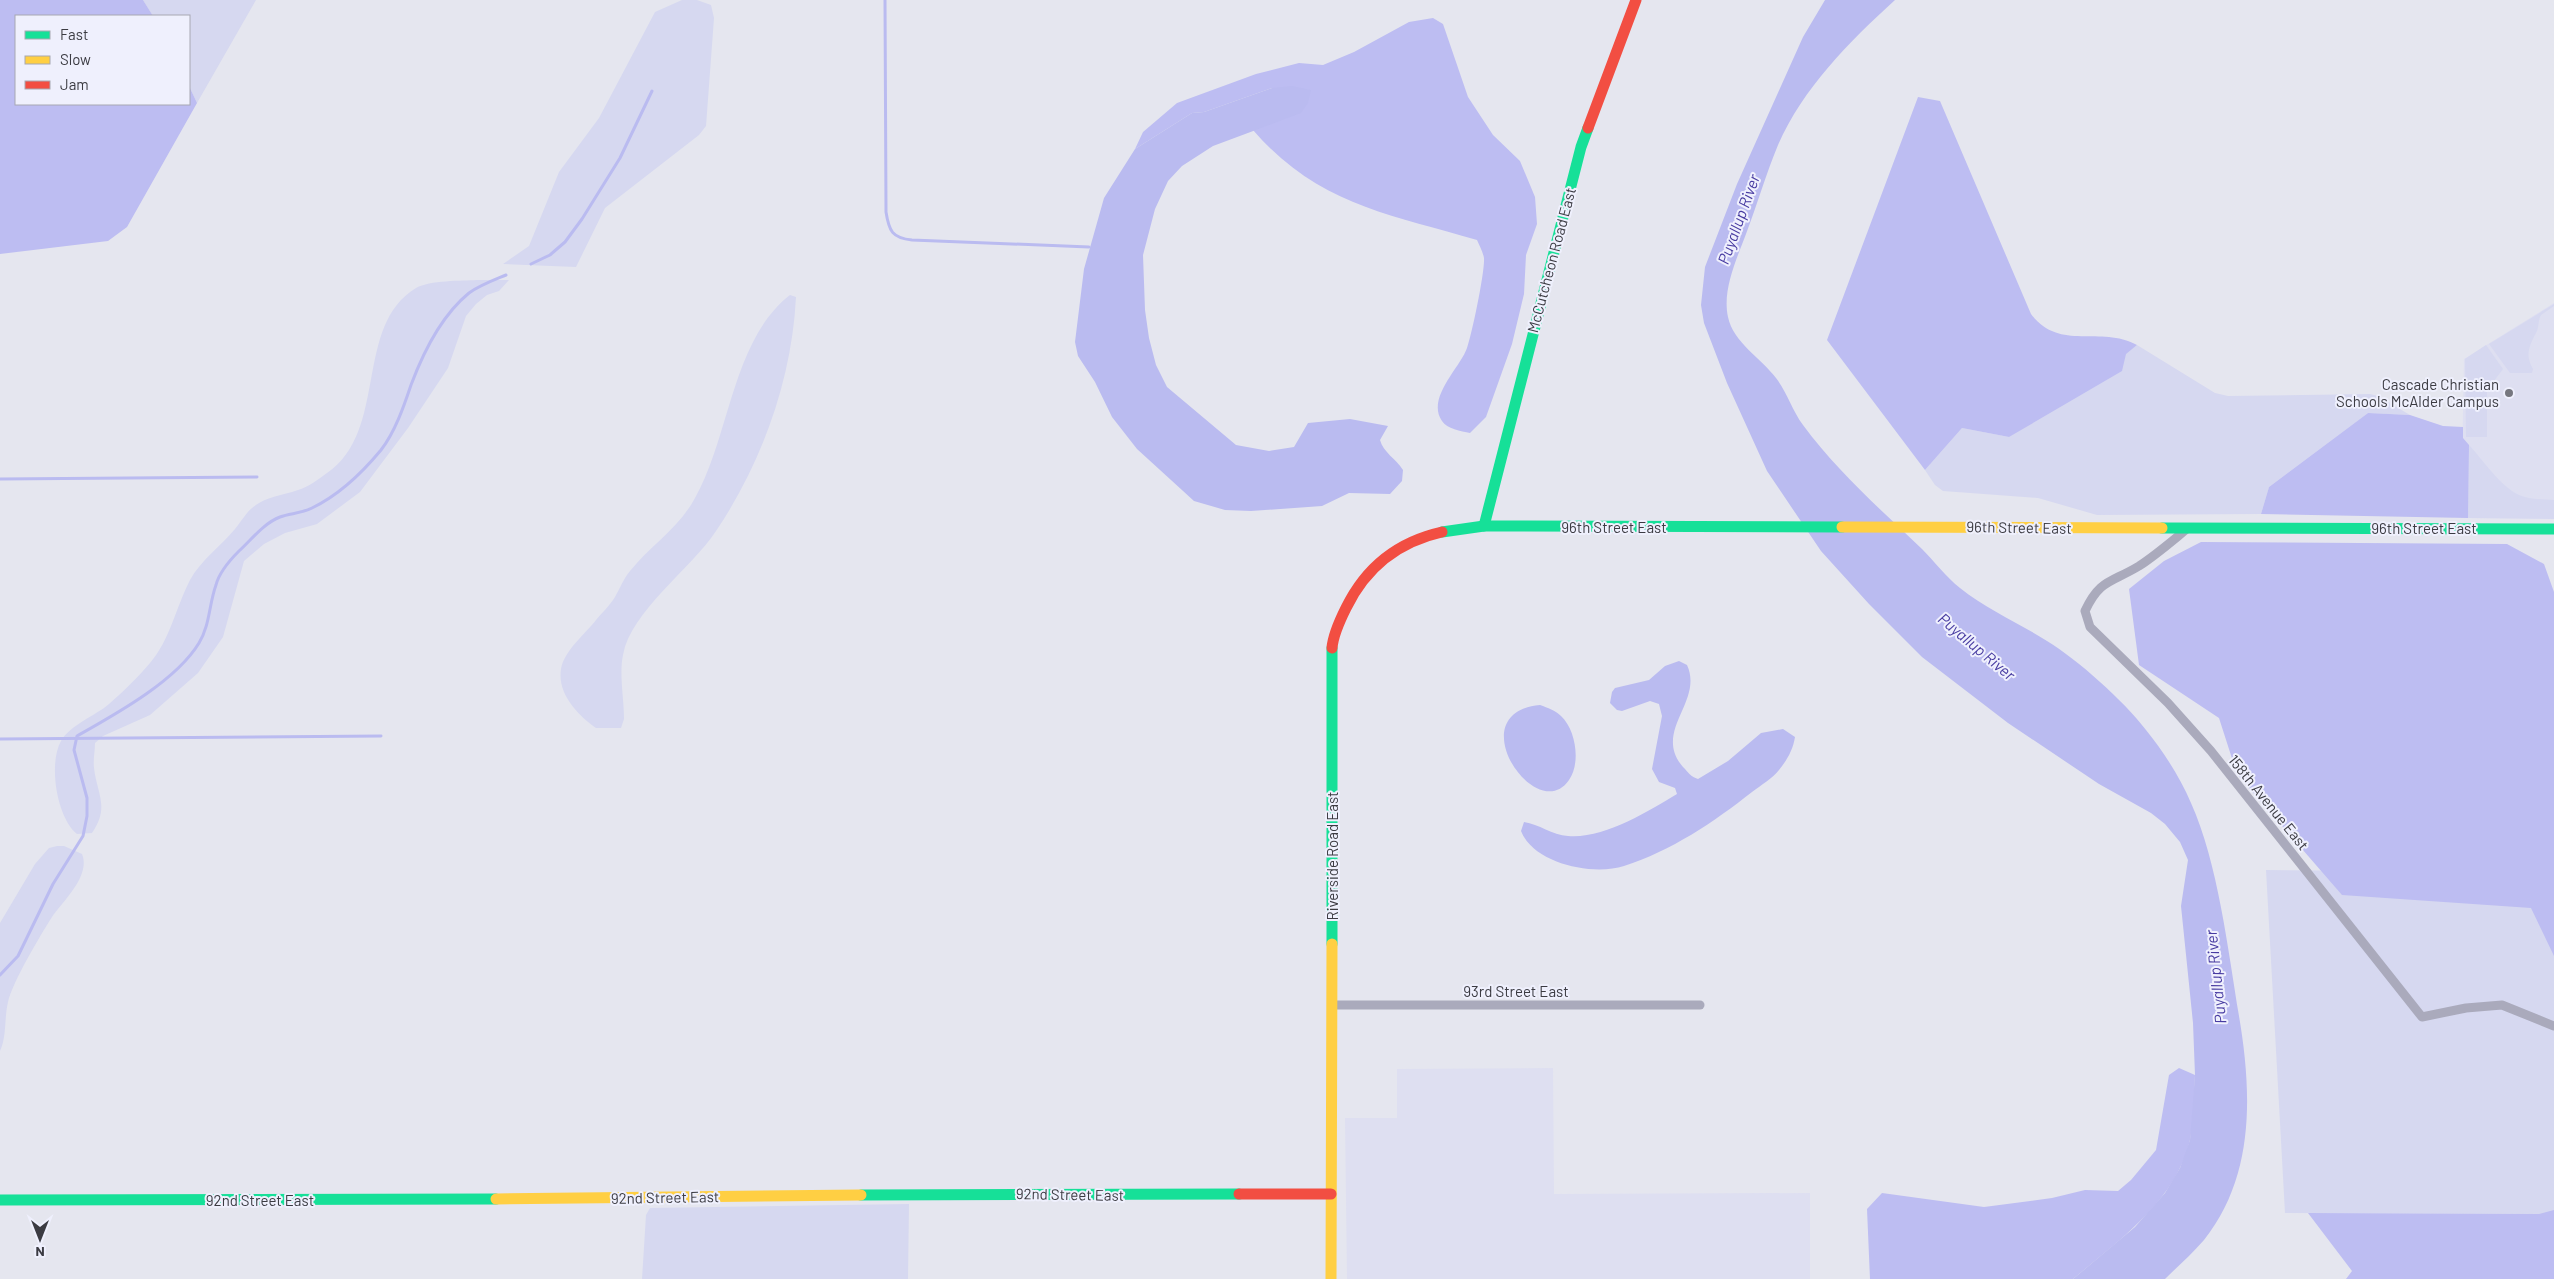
<svg xmlns="http://www.w3.org/2000/svg" width="2554" height="1279" viewBox="0 0 2554 1279" font-family="Barlow,sans-serif">
<style>
.built{fill:#dedff1}
.green{fill:#d6d8f0}
.forest{fill:#bdbdf2}
.water{fill:#babbf0}
.lines{fill:none;stroke-linecap:round;stroke-linejoin:round}
.stream{stroke:#babbf0;stroke-width:3}
.street{stroke:#aaaabc;stroke-width:9}
.fast{stroke:#16e098;stroke-width:11}
.slow{stroke:#ffcf43;stroke-width:11}
.jam{stroke:#f24e42;stroke-width:11}
.poi-dot{fill:#76777f;stroke:#eff0fd;stroke-width:2}
.labels{text-anchor:middle;dominant-baseline:central;stroke-width:4;stroke-linejoin:round;paint-order:stroke}
.street-label{font-size:15px;fill:#3b3b42;stroke:#eff0fd}
.poi-label{font-size:15px;fill:#3b3b42;stroke:#eff0fd;text-anchor:end}
.water-label{font-size:16px;font-style:italic;fill:#473ba1;stroke:#eff0fd}
</style>
<rect width="100%" height="100%" fill="#e5e6ef"/>
<g class="built">
<path d="M2554 303V519L2461 518 2464 359Z"/>
<path d="M1553 1068 1554 1194 1810 1193V1279H1347L1345 1118H1397V1069Z"/>
</g>
<g class="green">
<path d="M143 0H256L197 103 189 86V16H153Z"/>
<path d="M682 0H697L711 5 714 18 706 126 699 135 605 208 576 267 503 264 529 246 559 172 599 118 655 12Z"/>
<path d="M477 280H509L499 291 487 295 476 304 466 316 448 368 408 428 360 492 317 524 285 533 264 544 244 561 223 637 198 673 150 715 103 736 95 743C95 751 93 760 94 768 97 794 110 807 92 833L77 834C57 818 48 764 61 741 70 725 95 716 109 704 123 692 138 677 150 663 170 640 176 607 190 580 201 560 220 547 235 529 241 522 245 514 252 508 266 496 281 496 298 490 308 487 319 479 327 473 389 431 353 326 416 288 430 280 461 281 477 280Z"/>
<path d="M790 295 796 297C792 379 762 463 716 531 691 569 631 611 623 655 619 674 624 699 624 719L621 728H596C578 715 557 694 561 669 564 651 585 634 596 620 602 613 610 605 615 597 620 588 624 578 630 571 651 545 679 528 695 498 730 436 732 340 790 295Z"/>
<path d="M2554 304V306L2541 315C2538 320 2539 326 2537 331 2530 345 2524 354 2533 369L2532 373H2510L2489 344Z"/>
<path d="M2137 345 2215 393 2228 396 2370 394 2378 396 2410 415 2368 413 2269 487 2261 514 2097 515 2038 498 1943 491 1935 485 1925 470 1962 428 2009 437Z"/>
<path d="M2486 345 2503 369 2487 390V437H2466L2465 359Z"/>
<path d="M2469 445C2484 461 2499 485 2519 495 2530 500 2542 499 2554 500V519L2468 518Z"/>
<path d="M57 846H64L82 854C91 876 63 901 52 917 40 936 13 981 8 1002 4 1019 7 1036 0 1051V923L35 864 49 848Z"/>
<path d="M2266 870 2554 872V1214L2285 1213Z"/>
<path d="M909 1204 908 1279H642L646 1215 650 1208Z"/>
</g>
<g class="forest">
<path d="M0 0H143L153 16H16V104H189V86L197 103 127 227 108 241 0 254Z"/>
<path d="M1433 18 1443 24 1468 97 1493 135 1520 161 1535 197 1537 224 1526 255 1524 294 1512 344 1486 417 1470 433C1461 431 1447 429 1442 421 1426 398 1460 368 1467 348 1472 334 1485 271 1484 258 1483 252 1479 245 1477 240 1388 214 1317 204 1253 130L1270 123 1272 88 1204 112 1192 113 1135 149 1143 132 1177 103 1256 74 1299 63 1323 65 1354 52 1409 22Z"/>
<path d="M1918 97 1940 101 2031 314C2059 352 2100 325 2137 345L2126 354 2122 371 2009 437 1962 428 1925 470 1827 340Z"/>
<path d="M2368 413 2410 415 2443 426 2463 427V438L2469 445 2468 518 2261 514 2269 487Z"/>
<path d="M2201 542 2507 544 2544 564 2554 592V956L2531 908 2342 895 2237 774 2219 718 2139 665 2129 589 2164 561Z"/>
<path d="M2179 1068 2195 1075C2194 1097 2194 1119 2190 1140 2176 1201 2118 1241 2073 1279H1870L1867 1209 1882 1193 1984 1207 2052 1198 2085 1190 2118 1191 2131 1180 2156 1150 2169 1075Z"/>
<path d="M2554 1210V1279H2346L2352 1271 2308 1213 2539 1214Z"/>
</g>
<g class="water">
<path d="M1825 0H1895C1849 42 1803 88 1778 145 1766 174 1757 205 1746 234 1737 258 1722 290 1728 317 1733 342 1761 358 1776 378 1787 392 1792 410 1803 425 1837 471 1881 510 1922 549 1935 562 1946 577 1960 588 1986 609 2019 623 2047 641 2078 660 2123 700 2146 730 2163 751 2180 777 2191 803 2218 863 2228 950 2239 1016 2252 1093 2255 1176 2204 1240 2192 1254 2178 1266 2165 1279H2073L2135 1227 2165 1193 2180 1168 2190 1140 2195 1075 2193 1023 2181 906 2188 860 2180 842 2165 824 2151 813 2099 784 2008 723 1922 657 1869 604 1821 551 1767 471 1727 383 1704 323 1701 305 1705 267 1737 184 1803 37Z"/>
<path d="M1292 86 1311 90 1308 103 1301 113 1213 146 1182 166 1168 181 1155 209 1143 255 1145 310 1149 338 1156 365 1167 387 1236 445 1269 451 1294 447 1308 423 1350 419 1388 426 1380 440C1383 452 1396 459 1403 470L1402 481 1390 494 1349 493 1322 506 1251 511 1225 510 1194 501 1137 449 1112 417 1095 382 1078 356 1075 342 1084 269 1104 198 1135 149 1192 113 1204 112 1272 88Z"/>
<path d="M1679 661 1687 665C1704 702 1652 731 1683 767 1688 772 1691 777 1698 779L1728 761 1761 733 1783 729 1795 737C1793 750 1787 760 1779 770 1772 779 1761 785 1752 792 1714 822 1671 851 1624 866 1593 876 1534 864 1521 831L1524 822C1539 824 1552 835 1568 836 1604 839 1647 812 1677 794L1675 788 1659 782 1652 769 1662 716 1659 704 1650 701 1622 711 1617 710 1610 703 1612 692 1615 688 1649 680 1665 666Z"/>
<path d="M1540 705C1548 708 1555 710 1561 716 1576 730 1581 763 1569 780 1537 827 1458 713 1540 705Z"/>
</g>
<g class="lines">
<g class="stream">
<path d="M885 0 886 212C889 231 892 238 912 240L1089 247"/>
<path d="M531 264 550 255 565 242 582 219 620 158 652 91"/>
<path d="M0 479 257 477"/>
<path d="M0 739 381 736"/>
<path d="M0 975 18 956 53 884 83 836 87 816V798L74 750 77 736C116 714 176 681 199 643 210 625 209 604 216 585 219 573 231 559 239 551 251 540 264 523 280 517 290 513 300 514 312 508 339 495 362 473 381 450 395 432 404 406 411 385 423 353 442 315 469 293 480 285 494 280 506 275"/>
</g>
<g class="street">
<path d="M2188 528C2172 541 2156 555 2139 566 2111 583 2100 579 2085 611L2090 627 2168 703 2211 751 2422 1017 2466 1008 2502 1005 2554 1026"/>
<path d="M1332 1005H1700"/>
</g>
<g class="fast">
<path d="M1484 526 1581 147 1588 128"/>
<path d="M2162 528 2554 529"/>
<path d="M1442 532 1484 526 1842 527"/>
<path d="M1332 944V648"/>
<path d="M861 1195 1239 1194"/>
<path d="M0 1200 496 1199"/>
</g>
<g class="slow">
<path d="M1842 527 2162 528"/>
<path d="M496 1199 861 1195"/>
<path d="M1331 1279 1332 944"/>
</g>
<g class="jam">
<path d="M1588 128 1636 0"/>
<path d="M1332 648C1333 635 1340 620 1346 608 1366 567 1397 542 1442 532"/>
<path d="M1239 1194H1331"/>
</g>
</g>
<circle class="poi-dot" cx="2509" cy="393" r="5"/>
<g class="labels">
<g class="street-label">
<text transform="translate(1551 260) rotate(-75)">McCutcheon Road East</text>
<text x="1614" y="527">96th Street East</text>
<text transform="translate(2019 527) rotate(1)">96th Street East</text>
<text x="2424" y="528">96th Street East</text>
<text transform="translate(2269 802) rotate(51)">158th Avenue East</text>
<text transform="translate(1332 856) rotate(-90)">Riverside Road East</text>
<text x="1516" y="991">93rd Street East</text>
<text transform="translate(1070 1194) rotate(1)">92nd Street East</text>
<text transform="translate(665 1197) rotate(-1)">92nd Street East</text>
<text x="260" y="1200">92nd Street East</text>
</g>
<g class="poi-label">
<text x="2499" y="384">Cascade Christian<tspan x="2499" dy="17">Schools McAlder Campus</tspan></text>
</g>
<g class="water-label">
<text transform="translate(1738 219) rotate(-70)">Puyallup River</text>
<text transform="translate(1977 646) rotate(40)">Puyallup River</text>
<text transform="translate(2215 977) rotate(-96)">Puyallup River</text>
</g>
</g>
<rect x="15" y="15" width="175" height="90" fill="#eff0fd" stroke="#a7a8b2"/>
<rect x="25" y="31" width="25" height="8" fill="#16e098" stroke="#a7a8b2"/>
<text x="60" y="40" font-size="15" fill="#3b3b42">Fast</text>
<rect x="25" y="56" width="25" height="8" fill="#ffcf43" stroke="#a7a8b2"/>
<text x="60" y="65" font-size="15" fill="#3b3b42">Slow</text>
<rect x="25" y="81" width="25" height="8" fill="#f24e42" stroke="#a7a8b2"/>
<text x="60" y="90" font-size="15" fill="#3b3b42">Jam</text>
<g transform="translate(40 1239) rotate(180)" stroke="#eff0fd" stroke-width="4" paint-order="stroke">
<path d="M0-4L9 19L0 12L-9 19Z" fill="#3b3b42"/>
<text y="-8" font-size="14" font-weight="bold" text-anchor="middle" fill="#3b3b42">N</text>
</g>
</svg>
